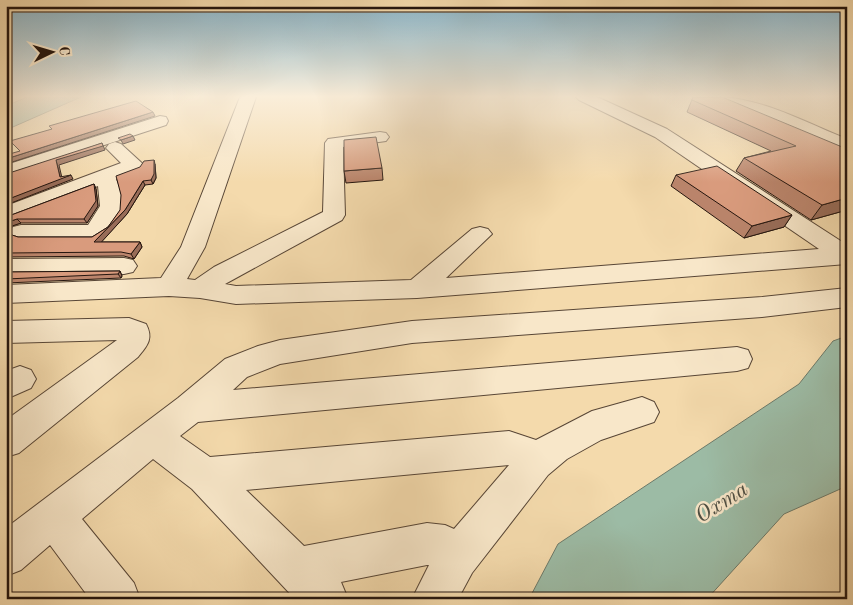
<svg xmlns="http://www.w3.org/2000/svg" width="853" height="605" viewBox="0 0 853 605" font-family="'Old Standard TT',serif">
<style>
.water{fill:#9cbba5;stroke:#6c7969}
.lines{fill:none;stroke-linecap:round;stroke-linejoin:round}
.minor-casing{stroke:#584636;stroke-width:2}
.minor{fill:#f8e7c9;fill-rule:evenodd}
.wall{fill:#bb856c;stroke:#24150e}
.shaded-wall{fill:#986c58;stroke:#24150e}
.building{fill:#d99b7d;stroke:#24150e}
.labels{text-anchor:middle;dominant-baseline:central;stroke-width:5;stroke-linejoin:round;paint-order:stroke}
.near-water-label{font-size:22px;font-style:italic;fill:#4e4f43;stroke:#f8e7c9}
</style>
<rect width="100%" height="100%" fill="#f4daac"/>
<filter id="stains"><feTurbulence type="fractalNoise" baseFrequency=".004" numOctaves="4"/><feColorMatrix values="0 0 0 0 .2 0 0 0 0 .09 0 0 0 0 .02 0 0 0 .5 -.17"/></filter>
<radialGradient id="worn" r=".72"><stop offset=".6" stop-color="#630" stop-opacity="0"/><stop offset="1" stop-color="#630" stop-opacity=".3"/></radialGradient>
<g class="water">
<path d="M27 97H81L6 130V106Z"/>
<path d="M847 336V486L784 514 707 599H529L558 544 799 384 833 341Z"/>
</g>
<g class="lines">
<defs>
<g id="minor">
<path d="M240 97H256L205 247 187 279 195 280 214 267 323 212 325 143 328 139 380 132 386 133 389 137 386 141 343 147 345 215 342 220 225 284 236 286 411 280 472 229 480 227 488 229 492 234 446 278 819 249 655 137 579 100 576 97H597L667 129 847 245V264L417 298 236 304 200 298 169 296 6 303V285L161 278 181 247Z"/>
<path d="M710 97C757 95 804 122 847 139V151L756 114 713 100Z"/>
<path d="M160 116 166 117 168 121 166 125 6 177V165Z"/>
<path d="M115 142 121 144 144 165 141 169 116 179C119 186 122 194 122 202 123 216 108 236 95 239H21L13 237 9 232 13 227 21 225H88L100 206 98 186 6 221V206L121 163 106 148 109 144Z"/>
<path d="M124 258 133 260 137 266 133 272 124 274 6 275V259Z"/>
<path d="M847 288V307L762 317 412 343 280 364 247 377 233 390 737 347 748 350 752 359 748 368 737 371 198 422 180 436 210 457 509 431 536 440 592 411 642 397 654 402 659 412 654 422 601 440 567 459 548 475 472 573 458 599H412L429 565H427L341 582 348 599H295L192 489 153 459 82 519 134 583 140 599H90L50 545 21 570 6 576V528L178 398 225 359 258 346 280 340 412 321 762 297ZM509 465 454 529 445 525 427 523 304 546 246 490Z"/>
<path d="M129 318 146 324C154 339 147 346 138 357L19 453 6 457V420L117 340 6 343V321Z"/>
<path d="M20 366 31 370 36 379 31 388 6 399V371Z"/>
</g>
</defs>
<use href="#minor" class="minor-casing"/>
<use href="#minor" class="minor"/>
</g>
<g class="wall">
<path d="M693 97 847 149V210L811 220 736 171 744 158 771 151 687 112Z"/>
<path d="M155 164 156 178 153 184 145 185 127 214 101 242H140L142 247 134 259 124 256 6 257V217L94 184 96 189 98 206 87 223H21L12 226 7 232 9 234 18 237H92L108 227Z"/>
<path d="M382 168 383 180 346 183 344 171Z"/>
<path d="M676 175 792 215 784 227 744 238 671 186Z"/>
<path d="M120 271 122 276 121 278 6 283V272Z"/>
</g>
<g class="shaded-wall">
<path d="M153 112 155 116 6 164V159Z"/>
<path d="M133 136 135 140 123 144 121 140Z"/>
<path d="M102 143 105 150 59 165 62 178 71 175 73 179 6 205V200L60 177 56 160Z"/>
<path d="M154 160 155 164 156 178 153 184 151 180Z"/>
<path d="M143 181 145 185 127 214 97 247 94 242 125 210Z"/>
<path d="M94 184 96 189 98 206 87 223 84 219Z"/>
<path d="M847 198V210L811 220 822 205Z"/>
<path d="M792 215 784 227 744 238 752 226Z"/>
<path d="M17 219 21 223 12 226 7 232 6 231V224L8 222Z"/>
<path d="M140 242 142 247 134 259 131 254Z"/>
<path d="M120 271 122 276 121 278 118 274Z"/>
</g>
<g class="building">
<path d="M693 97H722L847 149V198L822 205 744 158 796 146 692 100Z"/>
<path d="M136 101 153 112 6 159V155L20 151 10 141 52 129 49 126Z"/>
<path d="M130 134 133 136 121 140 118 138Z"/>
<path d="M376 137 382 168 344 171V140Z"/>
<path d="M102 143 103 146 56 160 60 177 71 175 6 200V174Z"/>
<path d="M154 160V174L151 180 143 181 125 210 94 242H140L131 254 121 252 6 253V231L9 234 18 237H92L108 227 120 210 121 195 116 176 140 167 144 161Z"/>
<path d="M717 166 792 215 752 226 676 175Z"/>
<path d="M94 184 96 201 84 219H17L8 222 6 224V217Z"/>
<path d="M120 271 118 274 6 279V272Z"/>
</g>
<linearGradient id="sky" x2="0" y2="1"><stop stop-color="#89b7cd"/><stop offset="0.53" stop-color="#faeeda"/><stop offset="1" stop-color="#faeeda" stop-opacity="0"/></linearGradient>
<rect width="853" height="182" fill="url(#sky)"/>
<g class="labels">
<g class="near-water-label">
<text transform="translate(722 503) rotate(-32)">Охта</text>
</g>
</g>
<rect width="853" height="605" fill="none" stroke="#f4daac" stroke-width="25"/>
<rect x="8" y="8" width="838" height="590" fill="none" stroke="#24150e" stroke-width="2.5"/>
<rect x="12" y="12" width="828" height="580" fill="none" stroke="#24150e"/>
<g transform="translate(52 52) rotate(85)" stroke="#f8e7c9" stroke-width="4" paint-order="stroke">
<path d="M0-4L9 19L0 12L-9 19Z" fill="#24150e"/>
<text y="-8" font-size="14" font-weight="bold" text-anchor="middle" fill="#24150e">С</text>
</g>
<rect width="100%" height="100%" filter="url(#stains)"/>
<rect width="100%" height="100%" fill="url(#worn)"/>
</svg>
